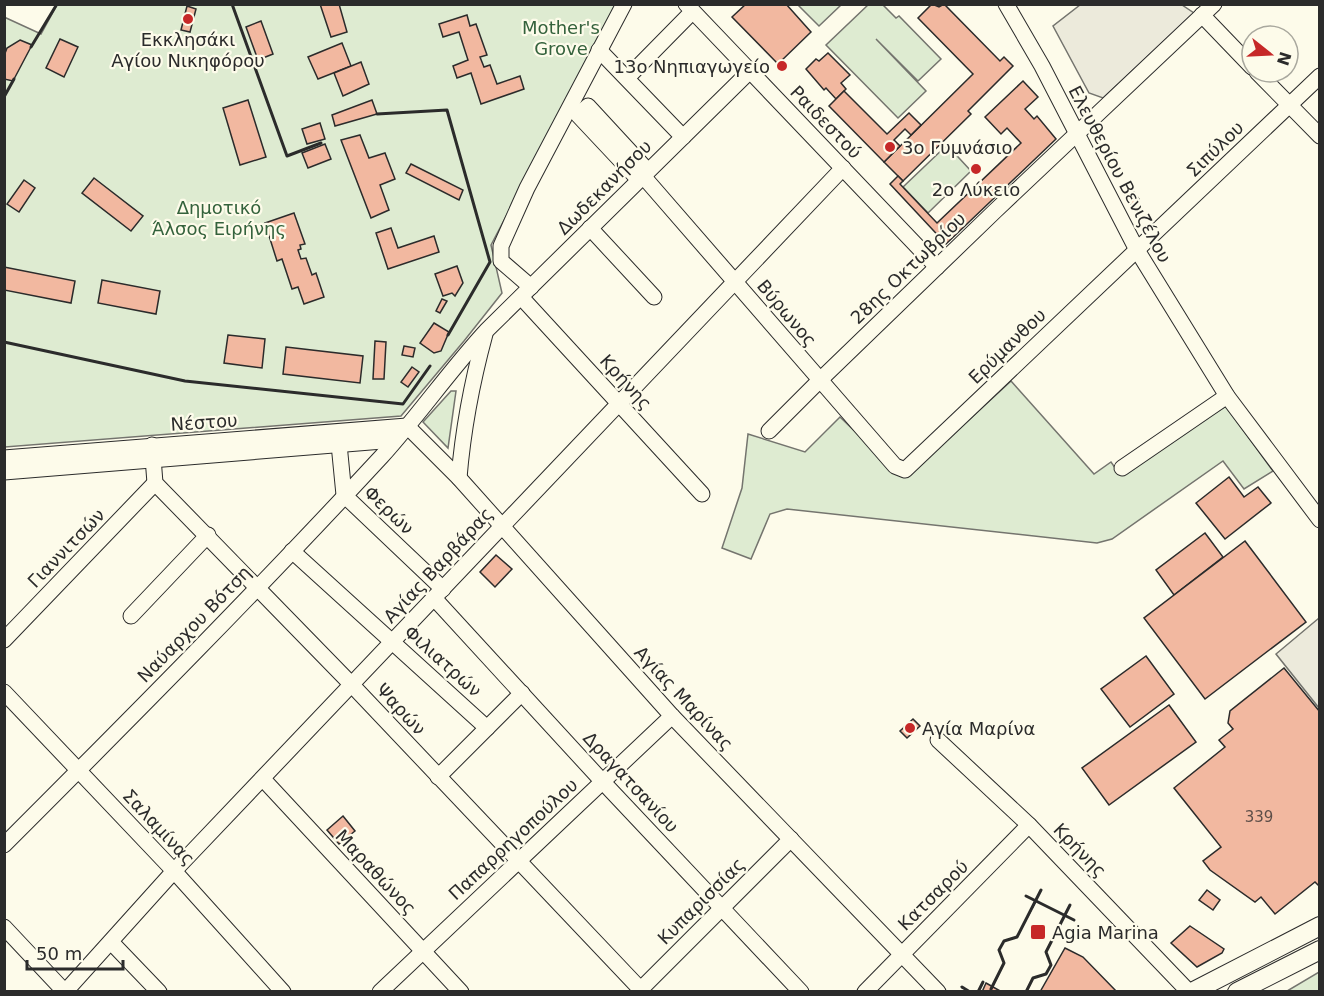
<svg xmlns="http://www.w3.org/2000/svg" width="1324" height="996" viewBox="0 0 1324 996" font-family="'DejaVu Sans',sans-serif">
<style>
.green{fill:#deebd1;stroke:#74746e;stroke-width:1.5}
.parking{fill:#eceadb;stroke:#74746e;stroke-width:1.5}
.building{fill:#f2b8a0;stroke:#2b2b2b;stroke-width:1.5}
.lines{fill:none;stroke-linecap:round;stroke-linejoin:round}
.minor-casing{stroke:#2b2b2b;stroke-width:17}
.major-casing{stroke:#2b2b2b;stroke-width:20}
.minor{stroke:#fdfbea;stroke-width:15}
.major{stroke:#fdfbea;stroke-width:18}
.fence{stroke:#2b2b2b;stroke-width:1.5;stroke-dasharray:8 3;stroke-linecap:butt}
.wall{stroke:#2b2b2b;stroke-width:3}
.poi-dot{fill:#c62828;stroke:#fdfbea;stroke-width:2}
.labels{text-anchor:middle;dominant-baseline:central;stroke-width:4.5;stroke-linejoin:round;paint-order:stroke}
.number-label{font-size:15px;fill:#5d4e48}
.park-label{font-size:18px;fill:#34623c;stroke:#fdfbea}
.poi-label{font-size:18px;fill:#2b2b2b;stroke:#fdfbea;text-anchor:start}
.street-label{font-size:18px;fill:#2b2b2b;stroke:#fdfbea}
</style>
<rect width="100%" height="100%" fill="#fdfbea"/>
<g class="green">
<path d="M869 4 883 5 896 18 899 16 941 59 918 81 876 39 926 91 898 118 826 45Z"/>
<path d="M57 5H617L491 245 502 293 464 341 401 416 5 447 4 17 41 34Z"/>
<path d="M798 5H841L819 26Z"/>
<path d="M947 145 971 171 928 213 903 187Z"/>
<path d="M1011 381 1094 474 1111 462 1118 472 1226 406 1273 471 1244 489 1223 461 1112 539 1097 543 787 509 770 514 751 559 722 548 742 488 748 434 805 452 840 417 900 475H909Z"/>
<path d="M451 391H456L448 448 423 422Z"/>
<path d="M1319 972V991H1287Z"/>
</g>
<g class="parking">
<path d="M1080 5H1182L1194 13 1103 98 1089 93 1053 26Z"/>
<path d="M1319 618V708L1276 654Z"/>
</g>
<g class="building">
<path d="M320 4H339L347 32 331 37Z"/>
<path d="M746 4H786L811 32 778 64 732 17Z"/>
<path d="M932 4 939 7 944 4 1000 61 1004 57 1013 66 968 111 971 114 903 181 884 162 973 74 918 18Z"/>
<path d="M187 6 196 9 190 32 181 30Z"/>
<path d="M467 15 470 26 476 24 487 55 480 57 484 67 490 65 497 84 520 76 524 89 481 104 471 73 457 78 453 66 468 60 459 32 443 37 439 24Z"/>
<path d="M261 21 273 54 258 60 246 27Z"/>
<path d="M60 39 78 47 64 77 46 68Z"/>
<path d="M20 40 32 45 13 81 4 79V56L7 48Z"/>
<path d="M342 43 351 66 318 79 308 57Z"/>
<path d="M828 53 850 75 841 83 846 89 836 99 826 88 824 90 806 69 816 59 819 61Z"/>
<path d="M361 62 369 84 343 96 334 73Z"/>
<path d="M1023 81 1038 97 1025 109 1034 119 1037 116 1056 139 946 244 890 184 898 176 903 181 900 184 937 223 1021 143 1007 128 1001 134 985 117Z"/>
<path d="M844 91 887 134 909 113 921 125 911 135 905 129 894 140 900 146 884 162 829 106Z"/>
<path d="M248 100 266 157 240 165 223 108Z"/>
<path d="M372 100 377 114 335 126 332 115Z"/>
<path d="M320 123 325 139 307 144 302 129Z"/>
<path d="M360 135 369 158 385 153 395 179 380 185 389 210 371 218 341 140Z"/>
<path d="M325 144 331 159 308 168 302 153Z"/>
<path d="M411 164 463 190 459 200 406 173Z"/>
<path d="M94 178 143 216 131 231 82 193Z"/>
<path d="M24 180 35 188 19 212 7 204Z"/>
<path d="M1133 191 1139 199 1131 205 1125 196Z"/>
<path d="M294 213 305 244 300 245 301 249 298 250 301 259 306 258 312 275 316 273 324 297 304 304 298 287 292 289 282 259 277 261 265 223Z"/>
<path d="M391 228 398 248 434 236 439 252 388 269 376 233Z"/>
<path d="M457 266 463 283 455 296 452 293 443 296 435 274Z"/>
<path d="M4 267 75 281 71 303 4 290Z"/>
<path d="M102 280 160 291 156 314 98 303Z"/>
<path d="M442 299 447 301 440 313 436 311Z"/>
<path d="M434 323 449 332 441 351 434 353 420 343Z"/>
<path d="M228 335 265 339 262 368 224 363Z"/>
<path d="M375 341 386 342 384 379H373Z"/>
<path d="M404 346 415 348 413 357 402 355Z"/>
<path d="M286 347 363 356 360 383 283 374Z"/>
<path d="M412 367 419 372 408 387 401 382Z"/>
<path d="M1229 477 1244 497 1258 487 1271 503 1225 539 1196 503Z"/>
<path d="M1205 533 1223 557 1174 595 1156 570Z"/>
<path d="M1245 541 1306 622 1205 699 1144 618Z"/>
<path d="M496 555 512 569 495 587 480 572Z"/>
<path d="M1146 656 1174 694 1130 727 1101 689Z"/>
<path d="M1284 668 1320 712V887L1315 882 1275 914 1261 897 1255 902 1210 870 1203 861 1221 847 1174 788 1225 747 1219 740 1233 729 1228 723 1230 711Z"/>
<path d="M1169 705 1196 742 1109 805 1082 768Z"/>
<path d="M913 719 920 726 907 738 900 731Z"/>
<path d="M343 816 355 831 339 844 327 830Z"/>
<path d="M1207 890 1220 900 1213 910 1199 900Z"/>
<path d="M1190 926 1224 949 1222 953 1197 967 1171 943Z"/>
<path d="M1065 948 1083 957 1117 992H1040Z"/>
<path d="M986 983 1002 992H982Z"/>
</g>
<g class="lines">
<defs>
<g id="minor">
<path d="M686 4 937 267"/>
<path d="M1006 4 1042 66 1137 250 1227 396 1320 520"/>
<path d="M1202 15 1252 67"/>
<path d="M599 50 683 137"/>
<path d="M1257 72 1320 136"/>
<path d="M627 78 692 12"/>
<path d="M643 176 895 466 905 470 1320 76"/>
<path d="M639 180 578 115 588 106 648 171"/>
<path d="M590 228 654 297"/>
<path d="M531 287 501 261V246L527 188 624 4"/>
<path d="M521 297 702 494"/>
<path d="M407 426 459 478 672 716 938 992"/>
<path d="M769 431 819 381 995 211 1214 4"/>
<path d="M339 444 344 495 443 589"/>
<path d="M152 445 155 483 352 685 643 992"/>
<path d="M4 458 407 426"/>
<path d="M1122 468 1227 396"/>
<path d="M4 472 395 440"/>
<path d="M459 478C463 429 472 382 485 334"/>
<path d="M292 551 487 728"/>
<path d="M434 598 602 781 801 992"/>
<path d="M131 616 208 535"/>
<path d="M4 640 155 483"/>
<path d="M4 692 174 871 283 992"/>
<path d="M938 740 1029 825 1189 992"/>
<path d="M438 777 522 693"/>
<path d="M263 779 461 992"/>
<path d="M4 845C132 717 259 589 382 456 419 415 450 370 487 330L750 71"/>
<path d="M4 927 65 992"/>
<path d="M111 942 159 992"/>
<path d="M65 992 174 871 843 168"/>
<path d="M380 992 672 716"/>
<path d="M638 992 791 839"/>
<path d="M865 992 1029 825"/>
</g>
<g id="major">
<path d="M1192 992 1320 926"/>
<path d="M1237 992 1320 950"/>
</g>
</defs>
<use href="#minor" class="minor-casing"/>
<use href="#major" class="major-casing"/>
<use href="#minor" class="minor"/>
<use href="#major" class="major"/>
<g class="fence">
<path d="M1017 937 1036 901"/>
<path d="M1046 952 1064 916"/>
<path d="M991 990 1004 963"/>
<path d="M1026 992 1033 978"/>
</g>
<g class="wall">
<path d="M232 4 287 156 321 143"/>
<path d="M31 47 57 4"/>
<path d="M4 97 14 79"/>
<path d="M377 114 447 110 490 262 448 335"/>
<path d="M4 342 185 381 403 404 430 366"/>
<path d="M1026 896 1074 920"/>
<path d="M962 987 970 992"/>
<path d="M991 989 1004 963 999 950 1004 941 1017 937 1041 890"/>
<path d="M978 992 983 982"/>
<path d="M1026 992 1033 978 1046 974 1051 965 1046 952 1070 905"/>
</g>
</g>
<g class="poi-dot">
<circle cx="188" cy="19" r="6"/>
<circle cx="782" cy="66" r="6"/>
<circle cx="890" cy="147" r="6"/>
<circle cx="976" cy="169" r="6"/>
<circle cx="910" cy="728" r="6"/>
<rect x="1030" y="924" width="16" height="16" rx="3"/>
</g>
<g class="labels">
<g class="number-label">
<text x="1259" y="817">339</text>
</g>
<g class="park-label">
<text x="561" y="27">Mother's<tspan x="561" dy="21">Grove</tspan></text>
<text x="219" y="207">Δημοτικό<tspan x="219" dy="21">Άλσος Ειρήνης</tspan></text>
</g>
<g class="poi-label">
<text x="188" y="39" text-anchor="middle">Εκκλησάκι<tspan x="188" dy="21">Αγίου Νικηφόρου</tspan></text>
<text x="770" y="66" text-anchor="end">13ο Νηπιαγωγείο</text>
<text x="902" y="147">3ο Γυμνάσιο</text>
<text x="976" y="189" text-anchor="middle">2ο Λύκειο</text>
<text x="922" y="728">Αγία Μαρίνα</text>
<text x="1052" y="932">Agia Marina</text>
</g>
<g class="street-label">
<text transform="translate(826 122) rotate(46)">Ραιδεστού</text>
<text transform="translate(1215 149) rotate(-44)">Σιπύλου</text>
<text transform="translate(1120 174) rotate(62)">Ελευθερίου Βενιζέλου</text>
<text transform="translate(604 187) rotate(-45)">Δωδεκανήσου</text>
<text transform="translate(908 268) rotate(-44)">28ης Οκτωβρίου</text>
<text transform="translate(787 313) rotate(50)">Βύρωνος</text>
<text transform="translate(1007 346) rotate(-44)">Ερύμανθου</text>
<text transform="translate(626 382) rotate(48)">Κρήνης</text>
<text transform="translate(204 422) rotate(-4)">Νέστου</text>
<text transform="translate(389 510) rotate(44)">Φερών</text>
<text transform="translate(66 548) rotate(-46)">Γιαννιτσών</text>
<text transform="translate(438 565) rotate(-47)">Αγίας Βαρβάρας</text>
<text transform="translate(194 624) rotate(-46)">Ναύαρχου Βότση</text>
<text transform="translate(443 661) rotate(42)">Φιλιατρών</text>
<text transform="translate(684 698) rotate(47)">Αγίας Μαρίνας</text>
<text transform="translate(401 709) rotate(47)">Ψαρών</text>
<text transform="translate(631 782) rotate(47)">Δραγατσανίου</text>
<text transform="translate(159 827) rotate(47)">Σαλαμίνας</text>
<text transform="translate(513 839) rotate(-43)">Παπαρρηγοπούλου</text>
<text transform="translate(1080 850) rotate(46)">Κρήνης</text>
<text transform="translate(376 872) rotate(47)">Μαραθώνος</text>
<text transform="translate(933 895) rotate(-45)">Κατσαρού</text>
<text transform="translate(701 901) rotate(-45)">Κυπαρισσίας</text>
</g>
</g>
<rect width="1324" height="996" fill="none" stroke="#2b2b2b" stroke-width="12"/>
<g transform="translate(1270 54) rotate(108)"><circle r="28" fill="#fdfbea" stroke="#a9a89e" stroke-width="1.5"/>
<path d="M0-4.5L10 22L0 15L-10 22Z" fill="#c62828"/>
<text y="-9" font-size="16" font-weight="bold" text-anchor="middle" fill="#2b2b2b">N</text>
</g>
<path d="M27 960v9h96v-9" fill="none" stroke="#2b2b2b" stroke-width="3"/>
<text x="36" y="960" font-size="18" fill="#2b2b2b" stroke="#fdfbea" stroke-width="4.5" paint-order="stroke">50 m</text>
</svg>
